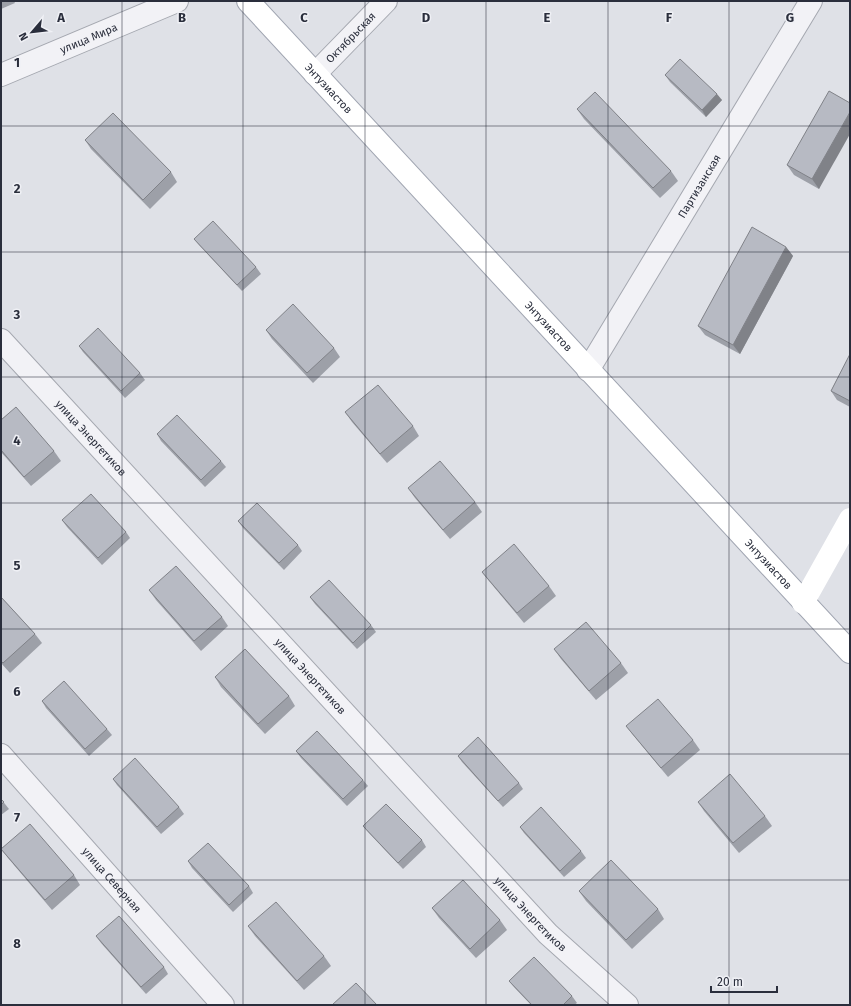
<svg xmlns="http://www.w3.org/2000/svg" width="851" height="1006" viewBox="0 0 851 1006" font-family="'Fira Sans',sans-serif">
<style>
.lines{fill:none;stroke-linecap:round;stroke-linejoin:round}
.street-casing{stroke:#a5a8b0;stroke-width:24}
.primary-casing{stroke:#a0a5b1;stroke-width:24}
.street{stroke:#f2f2f6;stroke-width:22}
.secondary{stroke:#fff;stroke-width:22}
.primary{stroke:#fff;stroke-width:22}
.wall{fill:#9da0a8}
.shaded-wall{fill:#808288}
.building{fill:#b7bac3;stroke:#808288}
.grid{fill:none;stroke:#2a2e3c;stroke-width:1;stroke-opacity:0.55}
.labels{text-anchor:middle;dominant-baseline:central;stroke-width:3;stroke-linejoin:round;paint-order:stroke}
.street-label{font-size:11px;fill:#2a2e3c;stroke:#eff0f5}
.grid-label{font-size:13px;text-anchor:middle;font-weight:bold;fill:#2a2e3c;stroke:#eff0f5;stroke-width:3;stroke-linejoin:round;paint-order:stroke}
</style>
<rect width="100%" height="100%" fill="#dfe1e7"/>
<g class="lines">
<defs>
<g id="street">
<path id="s1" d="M315 74 386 1"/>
<path id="s2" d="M1 75 177 1"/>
<path id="s3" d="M1 340 548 934 627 1005"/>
<path id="s4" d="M588 370 811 1"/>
<path id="s5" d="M1 755 223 1005"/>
</g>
<g id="primary">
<path id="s6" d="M248 1 850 652"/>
</g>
</defs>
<use href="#street" class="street-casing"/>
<use href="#primary" class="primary-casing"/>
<use href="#street" class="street"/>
<path class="secondary" d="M803 603 850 519"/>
<use href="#primary" class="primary"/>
</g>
<g class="wall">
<path d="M1 1H14L15 3 1 9Z"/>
<path d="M665 75 722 100 706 117 670 82Z"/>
<path d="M850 103 819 189 794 175 787 165Z"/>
<path d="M577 109 671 171 678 181 660 198 584 119Z"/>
<path d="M85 140 171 172 177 182 150 209 91 149Z"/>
<path d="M194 239 256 267 261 274 242 291 199 245Z"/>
<path d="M786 247 793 256 740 354 705 335 698 326Z"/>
<path d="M266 330 334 348 340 357 313 383 272 339Z"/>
<path d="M79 346 140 373 145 380 125 398 83 352Z"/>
<path d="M850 354V407L837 400 831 391Z"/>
<path d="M345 412 413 426 419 436 387 463 352 422Z"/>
<path d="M1 420 54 451 61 461 31 486 1 452Z"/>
<path d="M157 434 221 461 226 467 205 487 161 441Z"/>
<path d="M408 488 475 502 482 512 450 539 415 498Z"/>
<path d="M62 520 126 532 130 538 102 565 67 527Z"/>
<path d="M238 521 298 545 302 551 284 570 243 528Z"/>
<path d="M482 572 549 586 556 596 524 623 489 581Z"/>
<path d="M149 590 222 617 228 626 201 651 156 600Z"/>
<path d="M1 597 35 634 42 643 10 673 1 663Z"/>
<path d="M310 597 371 625 376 632 357 649 315 604Z"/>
<path d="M554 649 621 663 628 673 596 700 561 659Z"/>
<path d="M215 677 289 696 295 706 265 734 221 687Z"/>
<path d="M42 701 107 729 112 735 89 756 46 708Z"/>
<path d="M626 726 693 740 700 750 668 777 633 735Z"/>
<path d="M296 751 363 780 368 786 347 806 301 758Z"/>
<path d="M458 756 519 783 523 789 503 807 462 762Z"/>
<path d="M113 779 179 807 184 814 161 834 117 785Z"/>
<path d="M1 799 9 809 1 815Z"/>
<path d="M698 802 765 816 772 826 739 853 704 811Z"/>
<path d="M363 826 422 840 426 847 403 869 368 832Z"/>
<path d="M520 827 581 851 586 858 564 877 524 833Z"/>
<path d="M1 849 74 875 80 885 52 910 8 858Z"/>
<path d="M188 861 249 886 253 893 233 912 192 868Z"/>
<path d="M579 891 658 909 664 919 632 949 586 901Z"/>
<path d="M432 908 500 920 507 930 476 958 439 918Z"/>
<path d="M248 926 324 956 331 966 304 990 255 936Z"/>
<path d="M96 936 164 967 168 974 146 994 101 943Z"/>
<path d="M509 981 572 996 577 1003 574 1005H531L514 987Z"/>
</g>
<g class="shaded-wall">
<path d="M717 94 722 100 706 117 702 110Z"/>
<path d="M850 112V134L819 189 812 179Z"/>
<path d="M786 247 793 256 740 354 733 345Z"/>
</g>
<g class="building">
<path d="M680 59 717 94 702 110 665 75Z"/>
<path d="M829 91 850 103V112L812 179 787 165Z"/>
<path d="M595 92 671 171 653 188 577 109Z"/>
<path d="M113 113 171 172 143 200 85 140Z"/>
<path d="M213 221 256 267 237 285 194 239Z"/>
<path d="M752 227 786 247 733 345 698 326Z"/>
<path d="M293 304 334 348 307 373 266 330Z"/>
<path d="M98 328 140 373 121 391 79 346Z"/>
<path d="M850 354V401L831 391Z"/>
<path d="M378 385 413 426 380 454 345 412Z"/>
<path d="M16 407 54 451 24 477 1 450V420Z"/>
<path d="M177 415 221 461 201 480 157 434Z"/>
<path d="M440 461 475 502 443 530 408 488Z"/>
<path d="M91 494 126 532 98 558 62 520Z"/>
<path d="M257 503 298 545 279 563 238 521Z"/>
<path d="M514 544 549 586 517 613 482 572Z"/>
<path d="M176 566 222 617 194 641 149 590Z"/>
<path d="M329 580 371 625 353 643 310 597Z"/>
<path d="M1 597 35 634 3 663 1 661Z"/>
<path d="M586 622 621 663 589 691 554 649Z"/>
<path d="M245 649 289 696 258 724 215 677Z"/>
<path d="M64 681 107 729 85 749 42 701Z"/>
<path d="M658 699 693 740 661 768 626 726Z"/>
<path d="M317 731 363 780 343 799 296 751Z"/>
<path d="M478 737 519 783 498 801 458 756Z"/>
<path d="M135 758 179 807 157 827 113 779Z"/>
<path d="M730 774 765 816 733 843 698 802Z"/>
<path d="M1 799 4 802 1 805Z"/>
<path d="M386 804 422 840 398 863 363 826Z"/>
<path d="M541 807 581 851 560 871 520 827Z"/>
<path d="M30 824 74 875 45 900 1 849Z"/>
<path d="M208 843 249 886 229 905 188 861Z"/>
<path d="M611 860 658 909 626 940 579 891Z"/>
<path d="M463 880 500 920 470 949 432 908Z"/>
<path d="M276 902 324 956 297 981 248 926Z"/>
<path d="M119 916 164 967 141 987 96 936Z"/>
<path d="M534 957 572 996 563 1005H532L509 981Z"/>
<path d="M356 983 377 1005H332Z"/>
</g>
<path class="grid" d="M122 1V1005M243 1V1005M365 1V1005M486 1V1005M608 1V1005M729 1V1005M1 126H850M1 252H850M1 377H850M1 503H850M1 629H850M1 754H850M1 880H850"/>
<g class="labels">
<g class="street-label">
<text stroke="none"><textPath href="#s1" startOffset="51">Октябрьская</textPath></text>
<text stroke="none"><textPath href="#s2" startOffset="95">улица Мира</textPath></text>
<text stroke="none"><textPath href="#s6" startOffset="119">Энтузиастов</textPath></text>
<text stroke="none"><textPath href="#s4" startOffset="215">Партизанская</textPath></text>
<text stroke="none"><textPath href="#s6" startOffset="443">Энтузиастов</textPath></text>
<text stroke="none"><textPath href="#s3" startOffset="133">улица Энергетиков</textPath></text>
<text stroke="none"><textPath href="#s6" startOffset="767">Энтузиастов</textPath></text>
<text stroke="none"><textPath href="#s3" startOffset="457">улица Энергетиков</textPath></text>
<text stroke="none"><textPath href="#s5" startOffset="167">улица Северная</textPath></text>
<text stroke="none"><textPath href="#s3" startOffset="781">улица Энергетиков</textPath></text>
</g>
</g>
<g class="grid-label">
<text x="61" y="22">A</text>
<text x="182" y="22">B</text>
<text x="304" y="22">C</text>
<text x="426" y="22">D</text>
<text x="547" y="22">E</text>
<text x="669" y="22">F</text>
<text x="790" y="22">G</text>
<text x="17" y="67">1</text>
<text x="17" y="193">2</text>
<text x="17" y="319">3</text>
<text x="17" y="445">4</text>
<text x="17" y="570">5</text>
<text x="17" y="696">6</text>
<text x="17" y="822">7</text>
<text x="17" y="948">8</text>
</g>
<rect width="851" height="1006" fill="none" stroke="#2a2e3c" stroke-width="4"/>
<g transform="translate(32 32) rotate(242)" stroke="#eff0f5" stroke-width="3" paint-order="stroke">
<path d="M0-3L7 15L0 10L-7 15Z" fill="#2a2e3c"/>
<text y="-6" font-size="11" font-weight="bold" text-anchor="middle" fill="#2a2e3c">N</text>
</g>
<path d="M711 986v6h66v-6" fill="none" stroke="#2a2e3c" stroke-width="2"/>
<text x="717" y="986" font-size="12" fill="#2a2e3c" stroke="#eff0f5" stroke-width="3" paint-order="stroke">20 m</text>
</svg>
